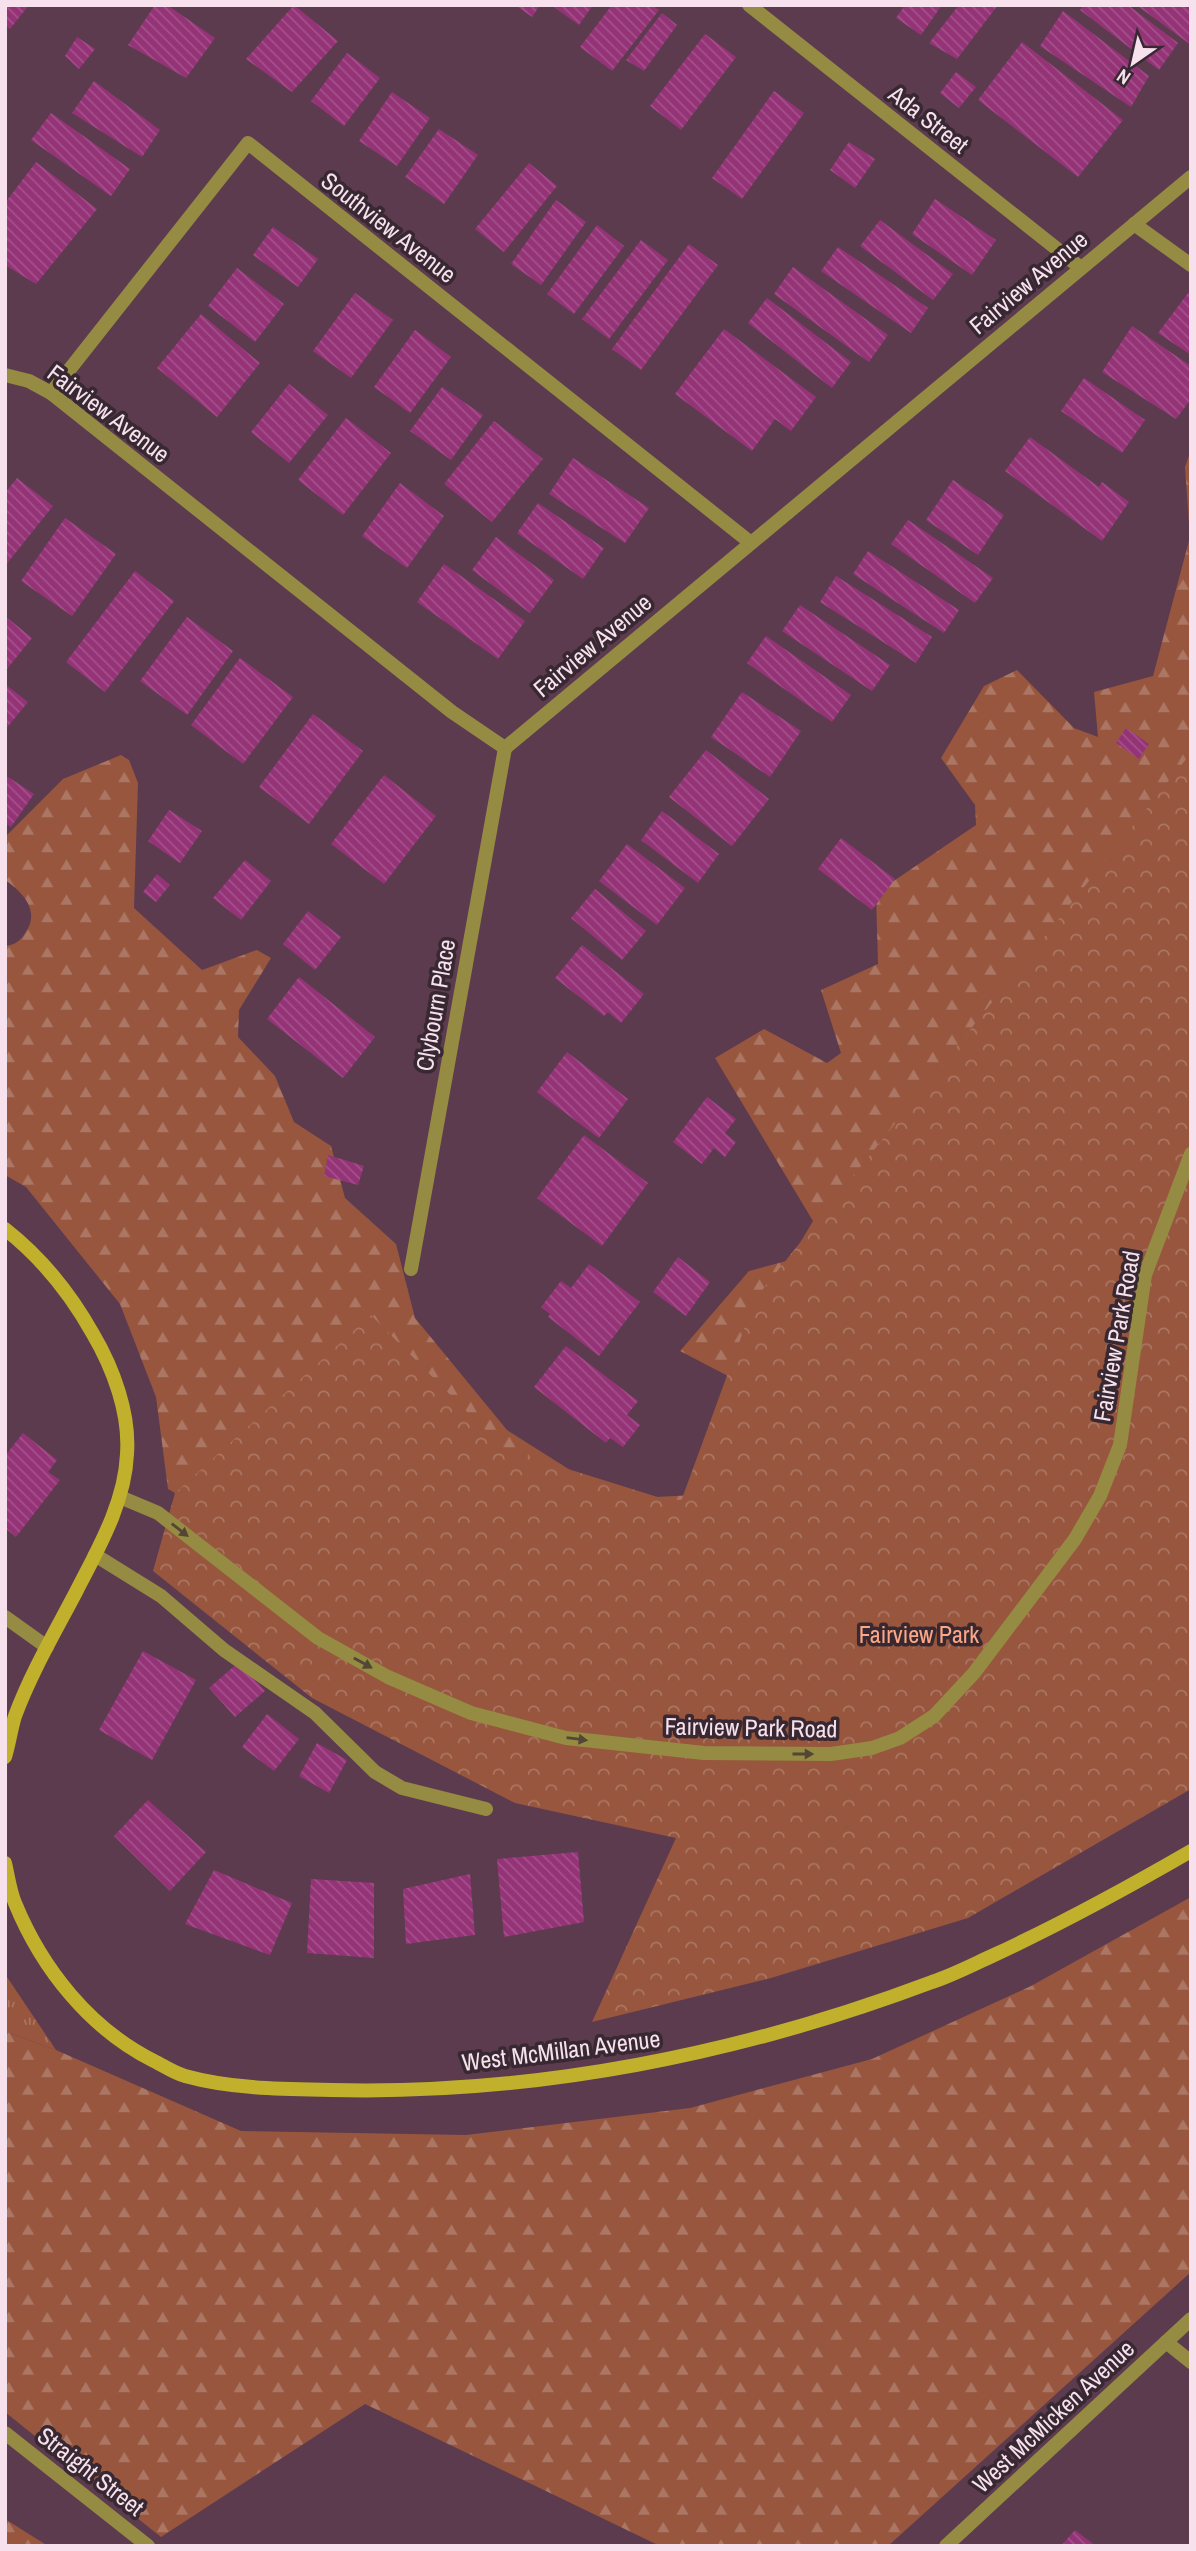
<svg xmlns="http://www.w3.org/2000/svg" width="1196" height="2551" viewBox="0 0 1196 2551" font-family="'Archivo Narrow',sans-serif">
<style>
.grass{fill:url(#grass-tufts)}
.forest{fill:url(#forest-firs)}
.park{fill:url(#park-crowns)}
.building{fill:url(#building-back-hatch)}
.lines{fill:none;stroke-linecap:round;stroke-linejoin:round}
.service{stroke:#958b42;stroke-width:14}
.minor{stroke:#958b42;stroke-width:14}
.tertiary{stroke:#958b42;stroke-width:14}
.secondary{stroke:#c1b02b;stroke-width:14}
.oneway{fill:#534636}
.labels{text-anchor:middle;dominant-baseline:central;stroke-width:7;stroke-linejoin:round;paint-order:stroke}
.street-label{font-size:24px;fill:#f6e1ed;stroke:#372831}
.park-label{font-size:24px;fill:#fca887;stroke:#372831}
</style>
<defs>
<pattern id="grass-tufts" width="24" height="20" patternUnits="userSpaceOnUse" patternTransform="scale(1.75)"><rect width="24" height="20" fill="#97563d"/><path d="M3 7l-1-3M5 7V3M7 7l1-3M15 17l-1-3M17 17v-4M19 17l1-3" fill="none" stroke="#ab7663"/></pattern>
<pattern id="forest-firs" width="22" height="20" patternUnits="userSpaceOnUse" patternTransform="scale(1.75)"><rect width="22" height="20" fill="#97563d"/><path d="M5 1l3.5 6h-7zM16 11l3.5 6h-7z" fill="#ab7663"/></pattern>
<pattern id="park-crowns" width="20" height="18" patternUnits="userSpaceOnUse" patternTransform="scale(1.75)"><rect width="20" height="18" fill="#97563d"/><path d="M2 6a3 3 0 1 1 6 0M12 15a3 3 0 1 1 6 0" fill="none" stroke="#ab7663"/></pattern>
<pattern id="building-back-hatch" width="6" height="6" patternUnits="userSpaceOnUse" patternTransform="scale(1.75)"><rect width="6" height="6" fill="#953377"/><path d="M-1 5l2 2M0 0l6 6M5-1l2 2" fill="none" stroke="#a4508b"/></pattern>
</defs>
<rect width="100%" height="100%" fill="#5c3b4f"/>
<path class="grass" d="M5 1974 56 2050 5 2031Z"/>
<g class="forest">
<path d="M1191 450V1104L1048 1530 177 1503 175 1493 168 1489 156 1397 120 1304 26 1187 5 1175V946C14 945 19 942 24 935 41 912 25 894 5 880V837L63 779 121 755 129 760 138 783 134 908 202 970 257 950 271 958 239 1010 238 1037 275 1076 294 1122 331 1146 345 1198 396 1244 415 1318 507 1430 616 1499 795 1490 839 1434 680 1351 749 1271 790 1260 813 1221 715 1058 764 1029 827 1063 841 1053 821 990 878 964 876 893 976 825 975 805 941 758 984 686 1017 670 1074 728 1098 737 1094 692 1153 676 1190 537 1185 467Z"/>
<path d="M1191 1897V2272L888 2546H660L365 2404 161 2537 5 2412V2031L56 2050 241 2131 466 2135 690 2108 872 2059 1031 1986Z"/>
<path d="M5 2519 48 2546H5Z"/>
</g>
<path class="park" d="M1191 753V1789L968 1918 771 1978 592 2022 676 1838 515 1803 312 1698 153 1571 175 1493 371 1315 504 1449 680 1504 755 1299Z"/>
<g class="building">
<path d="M5 5H29L10 29 5 25Z"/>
<path d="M155 5H167L215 38 186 78 128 45Z"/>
<path d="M294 5 338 41 292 92 246 59Z"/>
<path d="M515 5H540L532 17Z"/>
<path d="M551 5H593L579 25Z"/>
<path d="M612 5H652L659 10 612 71 580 47Z"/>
<path d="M905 5H942L921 35 896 18Z"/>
<path d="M959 5H998L957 59 929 43Z"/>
<path d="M1084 5H1128L1178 43 1159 70 1080 10Z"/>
<path d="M1140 5H1191V45L1139 7Z"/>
<path d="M1063 11 1149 76 1131 107 1040 46Z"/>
<path d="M662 13 677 25 644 71 626 60Z"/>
<path d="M705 34 736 57 681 130 650 106Z"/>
<path d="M77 37 95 49 79 69 65 56Z"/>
<path d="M1022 42 1123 120 1078 177 978 100Z"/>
<path d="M347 53 380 78 344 126 311 101Z"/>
<path d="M956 72 976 87 959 108 940 93Z"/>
<path d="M94 81 160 130 142 157 72 113Z"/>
<path d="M774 91 804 113 742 199 712 178Z"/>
<path d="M392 92 430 118 397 166 359 141Z"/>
<path d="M51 113 130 169 111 196 31 140Z"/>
<path d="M439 129 478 155 444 204 405 177Z"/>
<path d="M849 142 875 159 855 188 830 170Z"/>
<path d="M36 162 97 209 36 284 5 265V203Z"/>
<path d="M529 163 557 186 504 252 475 229Z"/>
<path d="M935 199 996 240 972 275 912 234Z"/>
<path d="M556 200 586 222 541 285 511 264Z"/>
<path d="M880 220 953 274 933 300 860 246Z"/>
<path d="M597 225 624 246 574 314 547 294Z"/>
<path d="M273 227 318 259 298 287 253 255Z"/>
<path d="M641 240 668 260 609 339 582 319Z"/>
<path d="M689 244 718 265 641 370 612 349Z"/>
<path d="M838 247 928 308 911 333 821 271Z"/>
<path d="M793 267 888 335 869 362 774 294Z"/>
<path d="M237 268 284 304 255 342 208 306Z"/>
<path d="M1191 289V355L1158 333Z"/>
<path d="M355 293 393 320 351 378 313 351Z"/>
<path d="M767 298 851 362 832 388 748 323Z"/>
<path d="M201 314 260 363 217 417 157 368Z"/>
<path d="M1132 326 1191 366V399L1176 419 1102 372Z"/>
<path d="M724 329 816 397 791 431 775 419 752 451 675 394Z"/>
<path d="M415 330 451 357 410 413 374 387Z"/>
<path d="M1084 378 1145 420 1122 453 1061 411Z"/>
<path d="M289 384 328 415 289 463 251 432Z"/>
<path d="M442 387 483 415 451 460 410 431Z"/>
<path d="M346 418 391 453 343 515 298 480Z"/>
<path d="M494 421 543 459 492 522 444 484Z"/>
<path d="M1030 437 1099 487 1102 482 1129 502 1102 541 1005 471Z"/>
<path d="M573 458 649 508 625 543 549 494Z"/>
<path d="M17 478 53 506 5 566V493Z"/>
<path d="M953 480 1004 515 978 555 926 520Z"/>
<path d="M400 483 444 516 407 568 362 536Z"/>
<path d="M538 503 604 548 583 579 517 533Z"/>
<path d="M65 518 116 554 72 616 21 581Z"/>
<path d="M908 520 993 578 975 603 891 544Z"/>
<path d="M496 537 554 580 530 613 472 570Z"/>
<path d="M868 551 959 610 944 633 853 574Z"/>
<path d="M444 564 525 621 498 659 417 602Z"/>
<path d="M135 571 174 601 105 692 66 662Z"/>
<path d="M836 576 932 637 916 663 820 602Z"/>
<path d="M800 605 890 665 872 691 782 631Z"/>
<path d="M5 616 32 638 7 669 5 668Z"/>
<path d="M187 617 233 651 187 715 140 681Z"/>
<path d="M766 636 851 695 832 722 747 663Z"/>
<path d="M240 658 293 697 243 764 191 725Z"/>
<path d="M5 684 28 702 5 730Z"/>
<path d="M742 692 801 731 770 777 711 737Z"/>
<path d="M313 714 363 751 309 824 259 787Z"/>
<path d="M1126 728 1149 744 1139 759 1116 743Z"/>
<path d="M706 750 769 799 732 846 669 797Z"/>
<path d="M5 775 34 794 11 827 5 823Z"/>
<path d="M384 775 436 816 384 884 331 844Z"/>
<path d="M169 810 202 831 180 863 148 841Z"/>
<path d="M662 811 719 854 698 883 641 840Z"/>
<path d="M841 838 895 879 872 910 818 869Z"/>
<path d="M627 844 685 888 657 925 599 881Z"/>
<path d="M245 860 271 881 241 920 213 898Z"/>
<path d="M157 874 170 885 156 902 143 892Z"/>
<path d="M595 889 646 931 622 960 571 918Z"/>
<path d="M308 911 341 937 315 970 283 944Z"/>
<path d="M582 945 644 994 621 1023 608 1012 604 1016 555 978Z"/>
<path d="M299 977 375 1037 343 1078 267 1019Z"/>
<path d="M567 1052 628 1099 599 1138 537 1092Z"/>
<path d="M707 1097 736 1119 725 1133 736 1142 725 1157 714 1148 702 1164 673 1142Z"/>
<path d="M584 1135 648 1183 602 1246 537 1198Z"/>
<path d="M328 1155 364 1166 358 1185 324 1176Z"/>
<path d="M678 1257 710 1282 686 1316 653 1292Z"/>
<path d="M589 1264 640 1302 599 1356 548 1317 550 1314 541 1307 561 1281 571 1288Z"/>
<path d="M566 1346 638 1401 627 1415 640 1425 623 1447 610 1438 606 1443 534 1387Z"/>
<path d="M23 1433 57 1460 48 1472 60 1480 16 1537 5 1528V1456Z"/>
<path d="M143 1651 196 1680 152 1760 99 1730Z"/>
<path d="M239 1662 265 1691 235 1717 209 1688Z"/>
<path d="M267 1714 299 1739 274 1771 242 1747Z"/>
<path d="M317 1743 347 1760 329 1793 299 1776Z"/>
<path d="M148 1800 206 1852 170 1891 114 1836Z"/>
<path d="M578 1852 584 1922 504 1937 497 1859Z"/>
<path d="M214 1870 292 1903 270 1955 185 1924Z"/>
<path d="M470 1874 475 1935 406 1944 403 1889Z"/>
<path d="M311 1879 374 1883V1958L307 1953Z"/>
<path d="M1075 2530 1096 2546H1061Z"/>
</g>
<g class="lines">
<path class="service" d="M95 1555 161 1596 224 1650 315 1713 375 1772 402 1788 486 1809"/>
<g class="minor">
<path d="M749 5 1081 268"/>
<path d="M1134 224 1191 265"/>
<path d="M5 375 29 381 51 393 452 712 505 748 1191 177"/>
<path d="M51 393 248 143 751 543"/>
<path d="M411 1269 505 748"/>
<path d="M120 1497 158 1513 318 1638 388 1677 471 1713 566 1738 704 1753 831 1754 872 1748 900 1738 934 1716 974 1673 1075 1539 1100 1496 1120 1445 1145 1275 1191 1154"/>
<path d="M5 1617 47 1647"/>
<path d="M1166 2342 1191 2362"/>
<path d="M5 2433 148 2546"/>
</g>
<path class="tertiary" d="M946 2546 1191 2319"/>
<g class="secondary">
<path d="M5 1229C42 1258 70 1293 93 1334 113 1368 130 1413 127 1454 125 1503 98 1549 76 1592 55 1632 31 1673 15 1716 11 1729 9 1744 5 1757"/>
<path d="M5 1863C8 1876 10 1891 15 1903 42 1969 90 2029 154 2061 164 2066 174 2073 185 2076 232 2089 283 2089 332 2090 536 2095 741 2054 932 1982 953 1975 974 1964 994 1955 1061 1924 1127 1888 1191 1851"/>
</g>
</g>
<defs><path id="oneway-solid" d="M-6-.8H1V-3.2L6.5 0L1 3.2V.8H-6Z" transform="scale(1.75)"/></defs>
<g class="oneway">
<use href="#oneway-solid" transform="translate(180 1530) rotate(38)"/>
<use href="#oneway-solid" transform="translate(363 1663) rotate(29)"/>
<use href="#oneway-solid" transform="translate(577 1739) rotate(7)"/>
<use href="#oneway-solid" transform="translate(803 1754)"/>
</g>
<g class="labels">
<g class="street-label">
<text transform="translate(929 119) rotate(38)">Ada Street</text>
<text transform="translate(389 227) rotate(38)">Southview Avenue</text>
<text transform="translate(1028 282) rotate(-40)">Fairview Avenue</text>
<text transform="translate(109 413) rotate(37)">Fairview Avenue</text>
<text transform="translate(592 645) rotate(-40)">Fairview Avenue</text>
<text transform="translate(435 1005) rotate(-80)">Clybourn Place</text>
<text transform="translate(1116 1336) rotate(-80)">Fairview Park Road</text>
<text transform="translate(751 1727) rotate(1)">Fairview Park Road</text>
<text transform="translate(561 2050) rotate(-7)">West McMillan Avenue</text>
<text transform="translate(1053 2416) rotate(-43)">West McMicken Avenue</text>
<text transform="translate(91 2471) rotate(38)">Straight Street</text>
</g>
<g class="park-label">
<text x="919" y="1634">Fairview Park</text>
</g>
</g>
<rect width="1196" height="2551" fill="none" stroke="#f6e1ed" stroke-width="14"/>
<g transform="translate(1133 63) rotate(214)" stroke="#372831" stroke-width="5" paint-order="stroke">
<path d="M0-5L12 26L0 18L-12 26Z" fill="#f6e1ed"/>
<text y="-10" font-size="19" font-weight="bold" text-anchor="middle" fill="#f6e1ed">N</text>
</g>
</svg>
